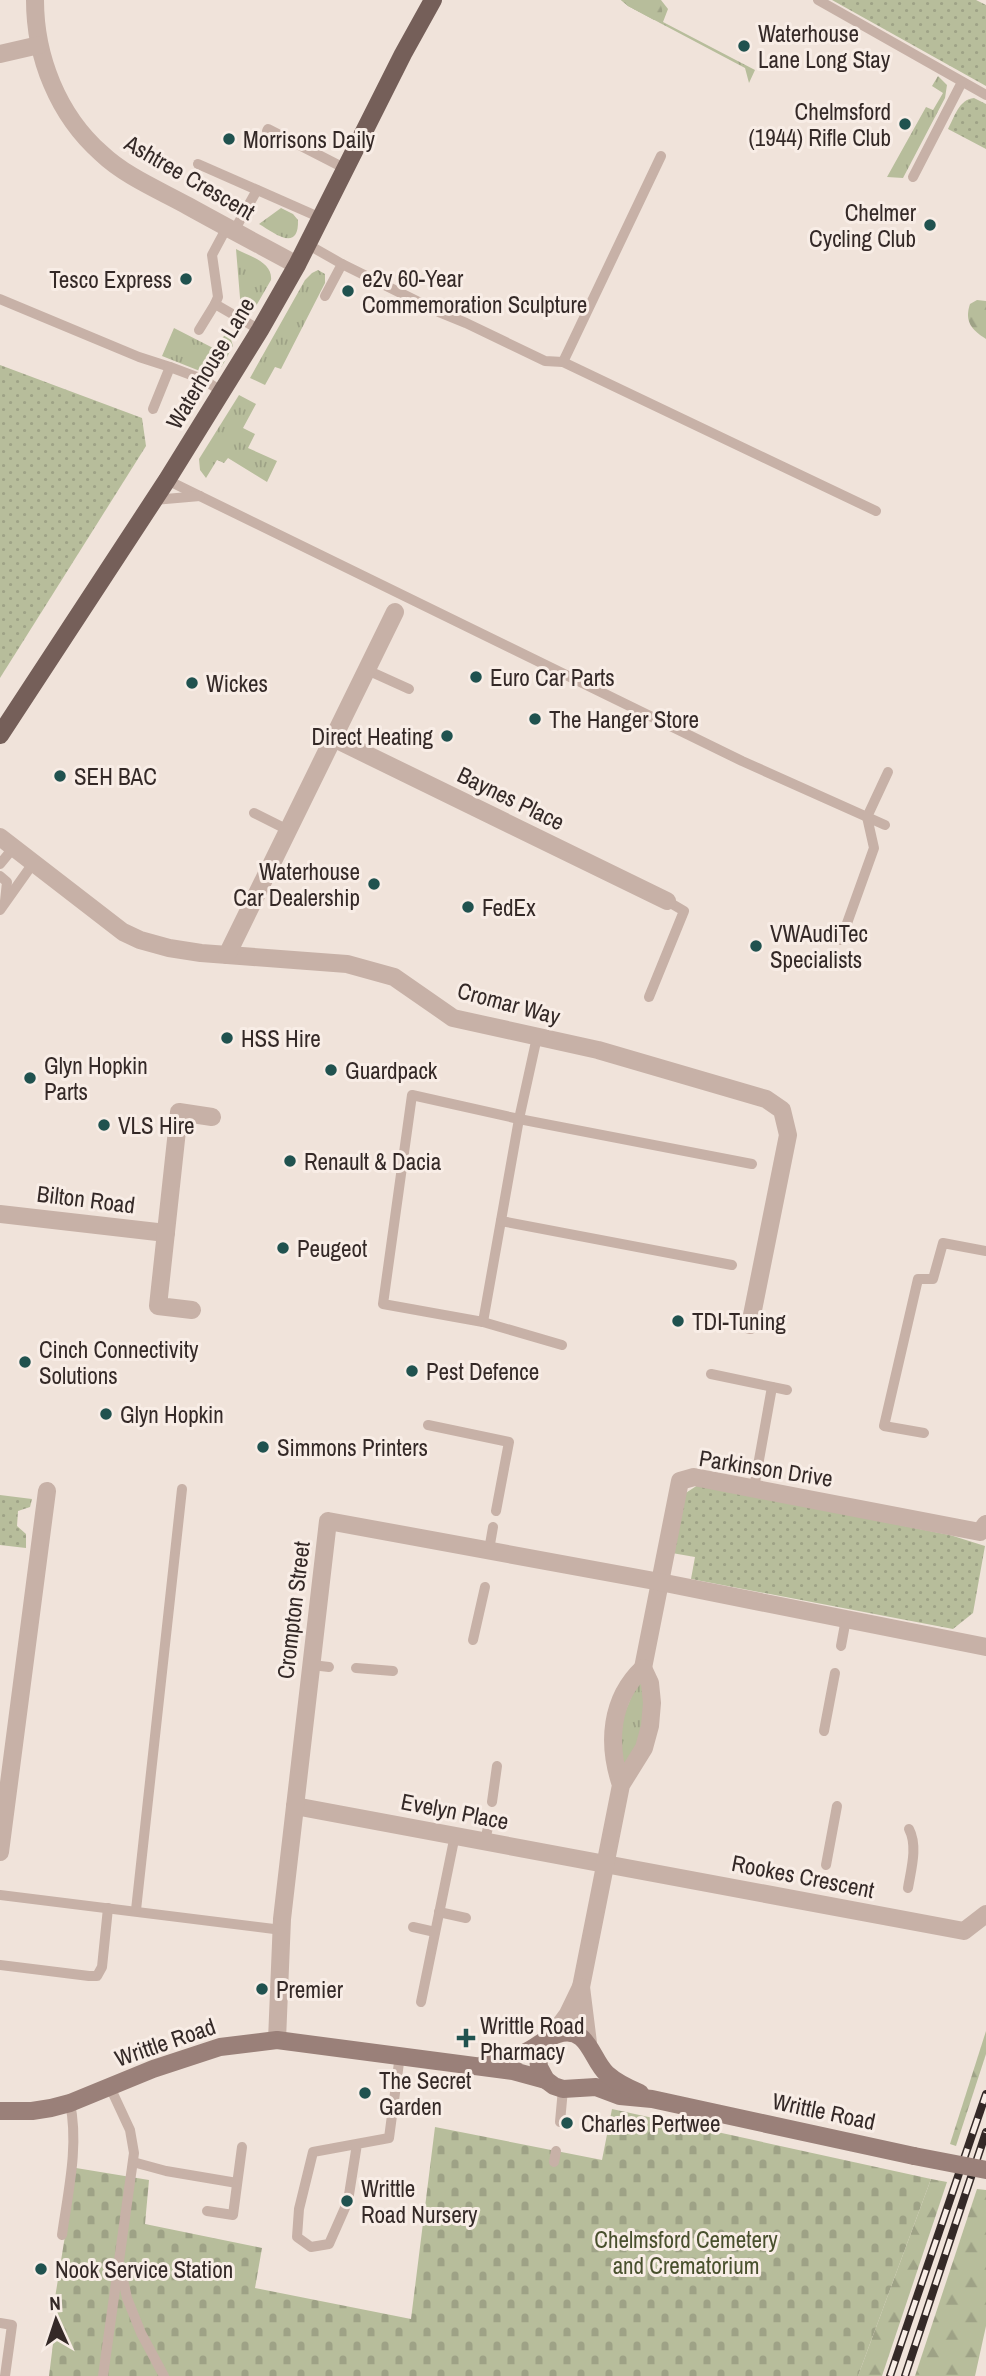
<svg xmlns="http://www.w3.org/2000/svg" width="986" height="2376" viewBox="0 0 986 2376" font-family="'Archivo Narrow',sans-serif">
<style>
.grass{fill:url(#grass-tufts)}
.forest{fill:url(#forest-firs)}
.cemetery{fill:url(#cemetery-stones)}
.park{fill:url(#park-dots)}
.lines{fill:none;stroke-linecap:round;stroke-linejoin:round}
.lane{stroke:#c7b1a7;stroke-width:10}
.street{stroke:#c7b1a7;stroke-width:18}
.secondary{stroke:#9a8079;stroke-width:18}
.primary{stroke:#755f59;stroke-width:18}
.rail-casing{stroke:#342927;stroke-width:8}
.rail{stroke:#f8ede6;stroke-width:5;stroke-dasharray:16;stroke-linecap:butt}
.secondary-bridge{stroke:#9a8079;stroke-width:18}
.poi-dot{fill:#20524f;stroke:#f8ede6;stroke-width:2.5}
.labels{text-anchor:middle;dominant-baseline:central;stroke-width:6;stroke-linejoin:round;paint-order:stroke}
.poi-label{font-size:23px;fill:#342927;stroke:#f8ede6;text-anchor:start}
.street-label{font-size:23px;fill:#342927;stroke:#f8ede6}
.park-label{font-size:23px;fill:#48502d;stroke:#f8ede6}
</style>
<defs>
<pattern id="grass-tufts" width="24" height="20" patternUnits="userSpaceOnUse" patternTransform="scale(1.75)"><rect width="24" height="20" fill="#b7bd9b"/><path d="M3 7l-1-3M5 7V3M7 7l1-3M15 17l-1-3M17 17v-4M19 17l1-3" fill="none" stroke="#9ea286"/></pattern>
<pattern id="forest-firs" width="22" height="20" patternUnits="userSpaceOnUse" patternTransform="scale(1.75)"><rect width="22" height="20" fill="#b7bd9b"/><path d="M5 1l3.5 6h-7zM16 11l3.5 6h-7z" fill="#9ea286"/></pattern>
<pattern id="cemetery-stones" width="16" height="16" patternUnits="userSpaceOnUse" patternTransform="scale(1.75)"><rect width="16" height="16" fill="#b7bd9b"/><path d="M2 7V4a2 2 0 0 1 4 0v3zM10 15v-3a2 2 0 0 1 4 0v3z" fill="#9ea286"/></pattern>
<pattern id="park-dots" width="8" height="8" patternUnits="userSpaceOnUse" patternTransform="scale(1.75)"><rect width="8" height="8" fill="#b7bd9b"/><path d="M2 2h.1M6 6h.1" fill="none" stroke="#9ea286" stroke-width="1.8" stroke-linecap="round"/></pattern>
</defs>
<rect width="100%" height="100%" fill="#f0e3da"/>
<g class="grass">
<path d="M621 0H661L668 9 663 22 755 70 749 83 745 68 628 6Z"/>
<path d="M938 76 947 85 945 98 903 178 887 177 926 107 933 110 943 93 932 86Z"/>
<path d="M281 208 293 214 298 220C299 253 274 233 259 224Z"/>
<path d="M236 249C249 256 273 262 271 280L252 313 241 310Z"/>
<path d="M318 270 325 274V283L281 369 275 367 265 385 250 378 305 280 312 273Z"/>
<path d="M174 328 215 349 228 330 233 346C227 356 222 372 210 375L162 356Z"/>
<path d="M239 395 256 404 243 428 255 434 248 448 277 461 267 482 228 458 224 463 217 460 206 478 200 470 199 459Z"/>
<path d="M637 1683H642C646 1705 646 1733 634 1753 632 1757 626 1762 622 1766L621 1722Z"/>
</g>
<g class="forest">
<path d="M621 0H657C662 6 664 11 660 18L654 20 628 6Z"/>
<path d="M977 300 986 301V339C972 330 964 322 970 304Z"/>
<path d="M986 2031V2054L956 2146 950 2144Z"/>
<path d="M931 2179 947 2182 882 2376H858Z"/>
<path d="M977 2189 986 2190V2326L975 2376H915Z"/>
</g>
<path class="cemetery" d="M612 2109 931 2179 858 2376H49L57 2312 54 2304 76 2168 149 2180 145 2224 262 2248 255 2288 411 2319 435 2127 602 2160Z"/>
<g class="park">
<path d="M832 0H976L986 5V86Z"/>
<path d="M974 98 986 104V149L948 129C954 118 959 99 974 98Z"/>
<path d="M0 365 142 418 146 446 0 678Z"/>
<path d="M698 1485 950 1535 985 1546 973 1613 953 1629 691 1579 695 1557 666 1552 678 1498Z"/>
<path d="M0 1495 32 1499 30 1507 18 1511 17 1526 26 1534V1548L0 1545Z"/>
</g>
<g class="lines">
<g class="lane">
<path d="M818 0 986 95"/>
<path d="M267 131 268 129 346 169"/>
<path d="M198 164 321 218"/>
<path d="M913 177 962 82"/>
<path d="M227 227 212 255 218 297 215 304 260 330"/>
<path d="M234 231 257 190"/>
<path d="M307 244 342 264 325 296"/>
<path d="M342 264 439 312 466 323 545 361 563 362 876 511"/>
<path d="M0 299 139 357 170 367"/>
<path d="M199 330 215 304"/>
<path d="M563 362 661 156"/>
<path d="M153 409 170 367 202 379 223 392"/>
<path d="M167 480 742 761 885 825"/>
<path d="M154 500 200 496"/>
<path d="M367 670 409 689"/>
<path d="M254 813 288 830"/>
<path d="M0 864 14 847"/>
<path d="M0 876 7 882 5 901"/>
<path d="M0 910 34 862"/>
<path d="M841 940 874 848 867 817 888 772"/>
<path d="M649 997 684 911 667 901"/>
<path d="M537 1037 519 1119 483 1322 383 1304 412 1095 519 1119 752 1164"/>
<path d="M501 1221 732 1265"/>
<path d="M483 1322 562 1345"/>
<path d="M711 1374 787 1390"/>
<path d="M428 1425 509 1442 496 1511"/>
<path d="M924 1433 884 1426 918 1279H933L943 1243 986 1251"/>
<path d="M754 1488 772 1387"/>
<path d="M489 1550 493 1527"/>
<path d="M473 1640 485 1587"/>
<path d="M841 1646 846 1619"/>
<path d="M312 1665 329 1667"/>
<path d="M356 1668 393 1671"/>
<path d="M824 1731 835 1673"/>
<path d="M492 1802 497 1766"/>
<path d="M485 1841 488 1827"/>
<path d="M826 1865 837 1806"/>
<path d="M908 1888C911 1870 918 1846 909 1829"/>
<path d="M0 1895 282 1930"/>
<path d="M136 1910 182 1489"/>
<path d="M439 1912 466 1918"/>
<path d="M413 1927 435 1932"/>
<path d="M0 1965 89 1976H97L102 1967 108 1908"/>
<path d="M421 2002 455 1835"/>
<path d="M560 2122 563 2089"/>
<path d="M357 2144 348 2201 329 2244 311 2247 297 2237 299 2209 313 2152 389 2138 400 2055"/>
<path d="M133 2162 166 2171 237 2183"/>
<path d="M554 2162 556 2151"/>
<path d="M207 2211 233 2215 242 2147"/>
<path d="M62 2235C68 2192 79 2146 70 2103"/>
<path d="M121 2270 127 2298 141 2333 164 2376"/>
<path d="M0 2323 12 2325 5 2376"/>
<path d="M103 2376 134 2153 130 2130 110 2087"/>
</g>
<g class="street">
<path d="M35 0C35 57 58 115 101 153 125 176 159 190 188 206 224 226 260 245 297 265"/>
<path d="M0 54 39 45"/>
<path d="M333 738 667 901"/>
<path d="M0 837 123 932 140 940 169 948 201 953 347 964 394 977 453 1018 598 1050 766 1099 782 1110 788 1135 750 1325"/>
<path d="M227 955 395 612"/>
<path d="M0 1214 166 1233"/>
<path d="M192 1310 158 1306 179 1112 212 1117"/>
<path d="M643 1668 680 1481 694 1477 980 1532 986 1524"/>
<path d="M295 1806 964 1931 986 1914"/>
<path d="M0 1852 47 1491"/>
<path d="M581 1987 621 1785 644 1748 650 1726 652 1703 650 1683 643 1668C610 1699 607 1744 621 1785"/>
<path d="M551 2037 568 2014 581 1987 588 2043"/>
<path d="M277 2040 282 1919 328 1521 660 1582 986 1647"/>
</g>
<g class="secondary">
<path d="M544 2043 538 2057 539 2067 546 2080 554 2086 563 2089 596 2087 620 2096 652 2099 914 2156"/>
<path d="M484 2064C498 2061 513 2058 526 2052 537 2047 547 2037 558 2034 589 2025 591 2060 607 2074 617 2083 628 2088 640 2093"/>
<path d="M0 2111H32L51 2108 70 2103 153 2069 220 2047 277 2040 513 2071 546 2080"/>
</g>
<path class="primary" d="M0 735 167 480 260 330 297 265 403 54 433 0"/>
<defs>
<g id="rail">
<path d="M890 2376 986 2094"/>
<path d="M905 2376 986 2132"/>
</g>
</defs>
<use href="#rail" class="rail-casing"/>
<use href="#rail" class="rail"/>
<path class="secondary-bridge" d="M914 2156 986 2170"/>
</g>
<g class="poi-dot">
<circle cx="744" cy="46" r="7"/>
<circle cx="905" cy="124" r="7"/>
<circle cx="229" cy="139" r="7"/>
<circle cx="930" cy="225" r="7"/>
<circle cx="186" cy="279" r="7"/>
<circle cx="348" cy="291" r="7"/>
<circle cx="476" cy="677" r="7"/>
<circle cx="192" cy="683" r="7"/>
<circle cx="535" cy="719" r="7"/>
<circle cx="447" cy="736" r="7"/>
<circle cx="60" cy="776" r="7"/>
<circle cx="374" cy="884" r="7"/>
<circle cx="468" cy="907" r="7"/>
<circle cx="756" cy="946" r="7"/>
<circle cx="227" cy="1038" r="7"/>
<circle cx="331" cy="1070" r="7"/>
<circle cx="30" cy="1078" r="7"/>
<circle cx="104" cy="1125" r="7"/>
<circle cx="290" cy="1161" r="7"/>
<circle cx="283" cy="1248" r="7"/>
<circle cx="678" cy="1321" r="7"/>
<circle cx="25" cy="1362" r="7"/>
<circle cx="412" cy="1371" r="7"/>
<circle cx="106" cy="1414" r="7"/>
<circle cx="263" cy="1447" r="7"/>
<circle cx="262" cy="1989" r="7"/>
<path d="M462.5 2027.5h7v7h7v7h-7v7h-7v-7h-7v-7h7z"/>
<circle cx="365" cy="2093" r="7"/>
<circle cx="567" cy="2123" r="7"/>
<circle cx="347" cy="2201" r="7"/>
<circle cx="41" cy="2269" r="7"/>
</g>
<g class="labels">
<g class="poi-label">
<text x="758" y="33">Waterhouse<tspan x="758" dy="26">Lane Long Stay</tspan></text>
<text x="891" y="111" text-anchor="end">Chelmsford<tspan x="891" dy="26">(1944) Rifle Club</tspan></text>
<text x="243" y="139">Morrisons Daily</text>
<text x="916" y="212" text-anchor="end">Chelmer<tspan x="916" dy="26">Cycling Club</tspan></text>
<text x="362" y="278">e2v 60-Year<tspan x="362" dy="26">Commemoration Sculpture</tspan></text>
<text x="172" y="279" text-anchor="end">Tesco Express</text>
<text x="490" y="677">Euro Car Parts</text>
<text x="206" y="683">Wickes</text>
<text x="549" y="719">The Hanger Store</text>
<text x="433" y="736" text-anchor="end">Direct Heating</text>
<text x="74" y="776">SEH BAC</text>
<text x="360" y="871" text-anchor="end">Waterhouse<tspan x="360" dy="26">Car Dealership</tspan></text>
<text x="482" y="907">FedEx</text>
<text x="770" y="933">VWAudiTec<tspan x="770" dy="26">Specialists</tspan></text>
<text x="241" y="1038">HSS Hire</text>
<text x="44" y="1065">Glyn Hopkin<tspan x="44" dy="26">Parts</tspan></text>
<text x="345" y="1070">Guardpack</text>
<text x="118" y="1125">VLS Hire</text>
<text x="304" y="1161">Renault &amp; Dacia</text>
<text x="297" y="1248">Peugeot</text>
<text x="692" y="1321">TDI-Tuning</text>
<text x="39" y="1349">Cinch Connectivity<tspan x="39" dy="26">Solutions</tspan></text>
<text x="426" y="1371">Pest Defence</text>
<text x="120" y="1414">Glyn Hopkin</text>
<text x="277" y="1447">Simmons Printers</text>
<text x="276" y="1989">Premier</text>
<text x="480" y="2025">Writtle Road<tspan x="480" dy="26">Pharmacy</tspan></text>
<text x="379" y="2080">The Secret<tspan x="379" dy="26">Garden</tspan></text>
<text x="581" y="2123">Charles Pertwee</text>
<text x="361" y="2188">Writtle<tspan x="361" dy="26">Road Nursery</tspan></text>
<text x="55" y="2269">Nook Service Station</text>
</g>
<g class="street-label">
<text transform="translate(190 177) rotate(30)">Ashtree Crescent</text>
<text transform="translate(210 363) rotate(-59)">Waterhouse Lane</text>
<text transform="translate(511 798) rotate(26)">Baynes Place</text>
<text transform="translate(509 1003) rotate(15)">Cromar Way</text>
<text transform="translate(86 1199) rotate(7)">Bilton Road</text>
<text transform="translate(766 1468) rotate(9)">Parkinson Drive</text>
<text transform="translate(293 1610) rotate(-83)">Crompton Street</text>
<text transform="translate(455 1811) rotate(11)">Evelyn Place</text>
<text transform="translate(803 1876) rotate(11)">Rookes Crescent</text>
<text transform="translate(165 2042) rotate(-19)">Writtle Road</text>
<text transform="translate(824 2111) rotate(12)">Writtle Road</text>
</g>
<g class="park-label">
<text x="686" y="2239">Chelmsford Cemetery<tspan x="686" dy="26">and Crematorium</tspan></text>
</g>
</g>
<g transform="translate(56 2320) rotate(357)" stroke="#f8ede6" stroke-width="5" paint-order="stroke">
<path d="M0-5L12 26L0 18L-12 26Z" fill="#342927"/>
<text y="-10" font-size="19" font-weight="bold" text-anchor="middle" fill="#342927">N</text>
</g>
</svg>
